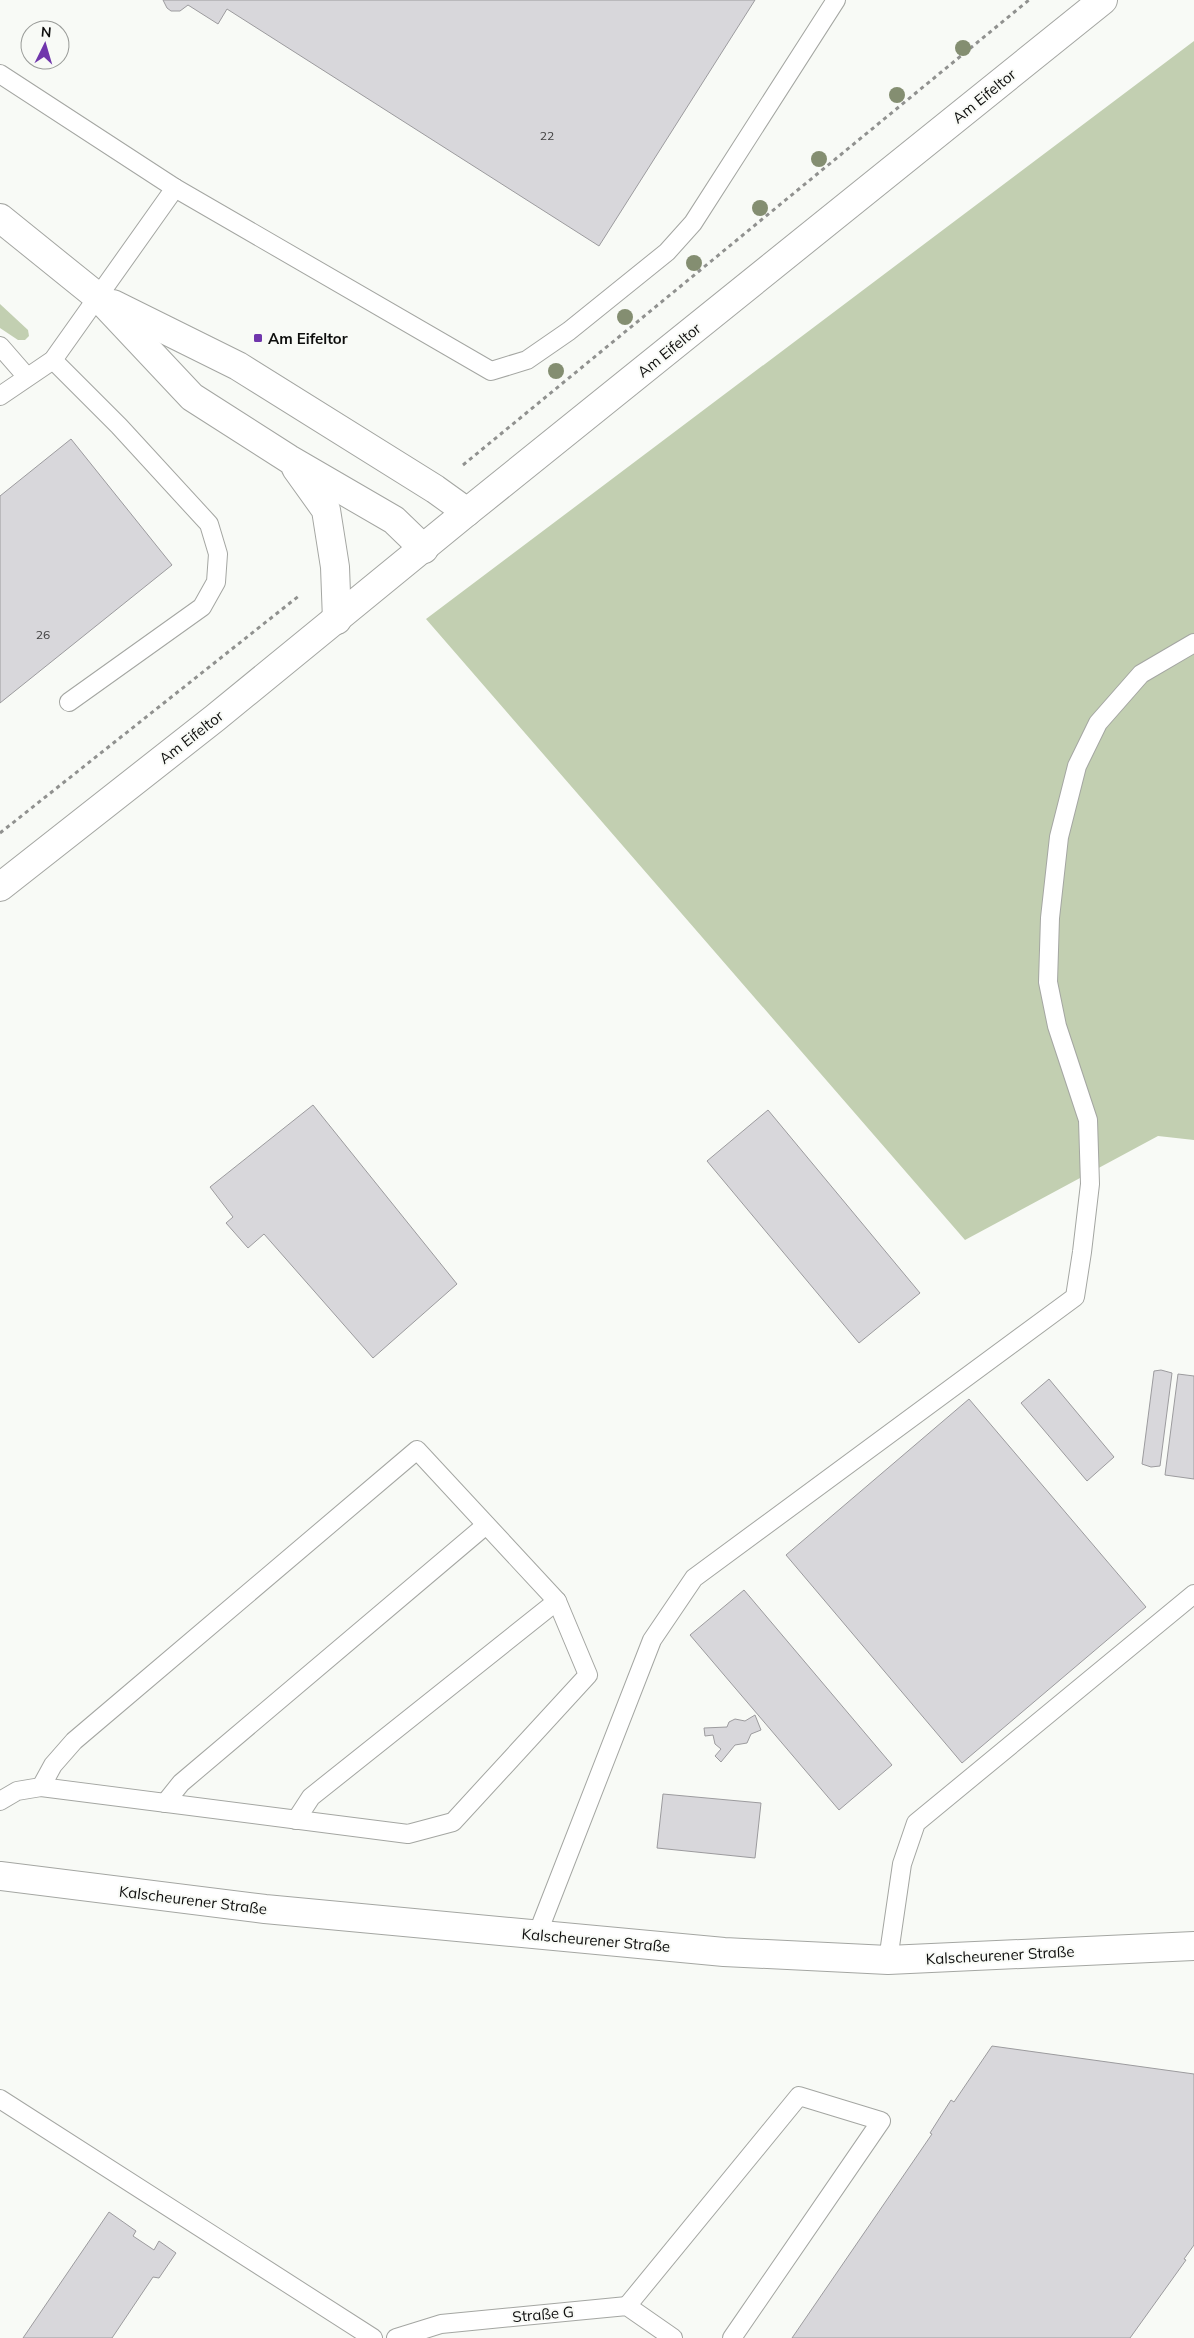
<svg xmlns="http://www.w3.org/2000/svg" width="1194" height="2338" viewBox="0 0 1194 2338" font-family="Mulish,sans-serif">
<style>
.green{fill:#c2cfb1}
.building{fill:#d8d7db;stroke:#9c9b9e}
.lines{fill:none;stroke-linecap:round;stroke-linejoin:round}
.lane-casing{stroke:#a4a6a2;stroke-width:20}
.street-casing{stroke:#a4a6a2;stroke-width:30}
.secondary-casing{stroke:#a4a6a2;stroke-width:30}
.path{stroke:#90918f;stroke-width:3;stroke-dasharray:4 4;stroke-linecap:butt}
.lane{stroke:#fff;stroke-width:18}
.street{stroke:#fff;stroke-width:28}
.secondary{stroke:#fff;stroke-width:28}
.tree{fill:#848e71}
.poi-dot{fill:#7036ac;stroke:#f8faf6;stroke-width:2}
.labels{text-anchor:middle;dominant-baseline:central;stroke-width:4;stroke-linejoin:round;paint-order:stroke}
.number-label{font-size:12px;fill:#404040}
.street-label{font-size:15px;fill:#0e0e0d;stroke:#f8faf6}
.poi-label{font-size:15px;font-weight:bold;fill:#0e0e0d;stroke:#f8faf6;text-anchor:start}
</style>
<rect width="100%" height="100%" fill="#f8faf6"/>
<g class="green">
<path d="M1194 41V1140L1158 1136 965 1240 426 619Z"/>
<path d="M0 304 28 330 29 336 25 340H18L0 328Z"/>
</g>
<g class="building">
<path d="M163 0H755L599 246 227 9 218 24 188 5 180 11H171L167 8Z"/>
<path d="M71 439 172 565 0 703V496Z"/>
<path d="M313 1105 457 1284 373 1358 264 1234 248 1248 226 1223 233 1217 210 1187Z"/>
<path d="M768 1110 920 1293 859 1343 707 1161Z"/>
<path d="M1161 1370 1172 1373 1160 1466 1151 1467 1142 1464 1154 1371Z"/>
<path d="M1178 1374 1194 1376V1479L1165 1475Z"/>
<path d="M1049 1379 1114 1457 1087 1481 1021 1403Z"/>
<path d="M969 1399 1146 1607 962 1763 786 1555Z"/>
<path d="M744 1590 892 1765 839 1810 690 1635Z"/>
<path d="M755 1715 761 1730 751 1734 747 1743 735 1745 721 1762 715 1756 721 1749 715 1744 713 1735 705 1736 704 1728 727 1727 729 1722 735 1719 745 1721Z"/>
<path d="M663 1794 761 1803 755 1858 657 1848Z"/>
<path d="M992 2046 1194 2074V2245L1184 2259 1186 2260 1130 2338H792L932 2134 930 2133 951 2100 954 2102Z"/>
<path d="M109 2212 136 2231 133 2236 154 2250 159 2241 176 2253 159 2278 153 2277 112 2338H23Z"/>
</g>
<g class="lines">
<defs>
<g id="lane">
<path d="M0 74 175 188 53 360 0 396"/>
<path d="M175 188 491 371 527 360 569 331 667 252 693 223 836 0"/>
<path d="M0 346 27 377"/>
<path d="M53 360 119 426 209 524 218 554 216 582 202 607 69 702"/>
<path d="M41 1787 53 1765 74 1741 417 1450 557 1601 311 1797 296 1820"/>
<path d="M0 1801 17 1791 41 1787 408 1834 453 1822 588 1675 557 1601"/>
<path d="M165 1803 181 1783 486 1525"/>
<path d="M537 1935 652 1640 694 1578 1075 1297 1082 1252 1090 1184 1088 1120 1057 1026 1048 982 1050 918 1059 837 1077 766 1098 723 1141 674 1194 643"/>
<path d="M888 1960 902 1864 916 1823 1194 1594"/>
<path d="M0 2099 373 2338"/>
<path d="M627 2306 799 2096 881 2121 732 2338"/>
<path d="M396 2338 441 2324 627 2306 673 2338"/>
</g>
<g id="street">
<path d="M0 218 98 297 192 397 289 459 394 520 424 549"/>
<path d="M113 304 238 366 435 489 467 512"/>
<path d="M296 468 326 510 335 567 337 620"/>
</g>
<g id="secondary">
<path d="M0 887 215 718 467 512 1103 0"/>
<path d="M0 1876 265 1909 724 1952 888 1960 1194 1946"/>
</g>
</defs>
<use href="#lane" class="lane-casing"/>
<use href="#street" class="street-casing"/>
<use href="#secondary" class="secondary-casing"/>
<g class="path">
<path d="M463 465 1029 0"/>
<path d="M0 833 300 595"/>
</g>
<use href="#lane" class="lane"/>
<use href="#street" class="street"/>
<use href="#secondary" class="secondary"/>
</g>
<g class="tree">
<circle cx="963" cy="48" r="8"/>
<circle cx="897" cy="95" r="8"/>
<circle cx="819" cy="159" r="8"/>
<circle cx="760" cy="208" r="8"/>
<circle cx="694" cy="263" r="8"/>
<circle cx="625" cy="317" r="8"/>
<circle cx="556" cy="371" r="8"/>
</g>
<rect class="poi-dot" x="253" y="333" width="10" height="10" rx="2.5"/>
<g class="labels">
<g class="number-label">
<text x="547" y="135">22</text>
<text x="43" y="634">26</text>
</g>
<g class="street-label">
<text transform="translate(984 96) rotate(-39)">Am Eifeltor</text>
<text transform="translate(669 350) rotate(-39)">Am Eifeltor</text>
<text transform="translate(191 737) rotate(-38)">Am Eifeltor</text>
<text transform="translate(193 1900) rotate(7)">Kalscheurener Straße</text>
<text transform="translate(596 1940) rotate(5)">Kalscheurener Straße</text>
<text transform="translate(1000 1955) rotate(-3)">Kalscheurener Straße</text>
<text transform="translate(543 2314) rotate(-5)">Straße G</text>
</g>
<g class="poi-label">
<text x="268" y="338">Am Eifeltor</text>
</g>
</g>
<g transform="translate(45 45) rotate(5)"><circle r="24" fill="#f8faf6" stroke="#9a9c99"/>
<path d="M0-4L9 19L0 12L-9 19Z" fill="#7036ac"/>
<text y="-8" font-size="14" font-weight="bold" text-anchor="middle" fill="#0e0e0d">N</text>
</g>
</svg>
